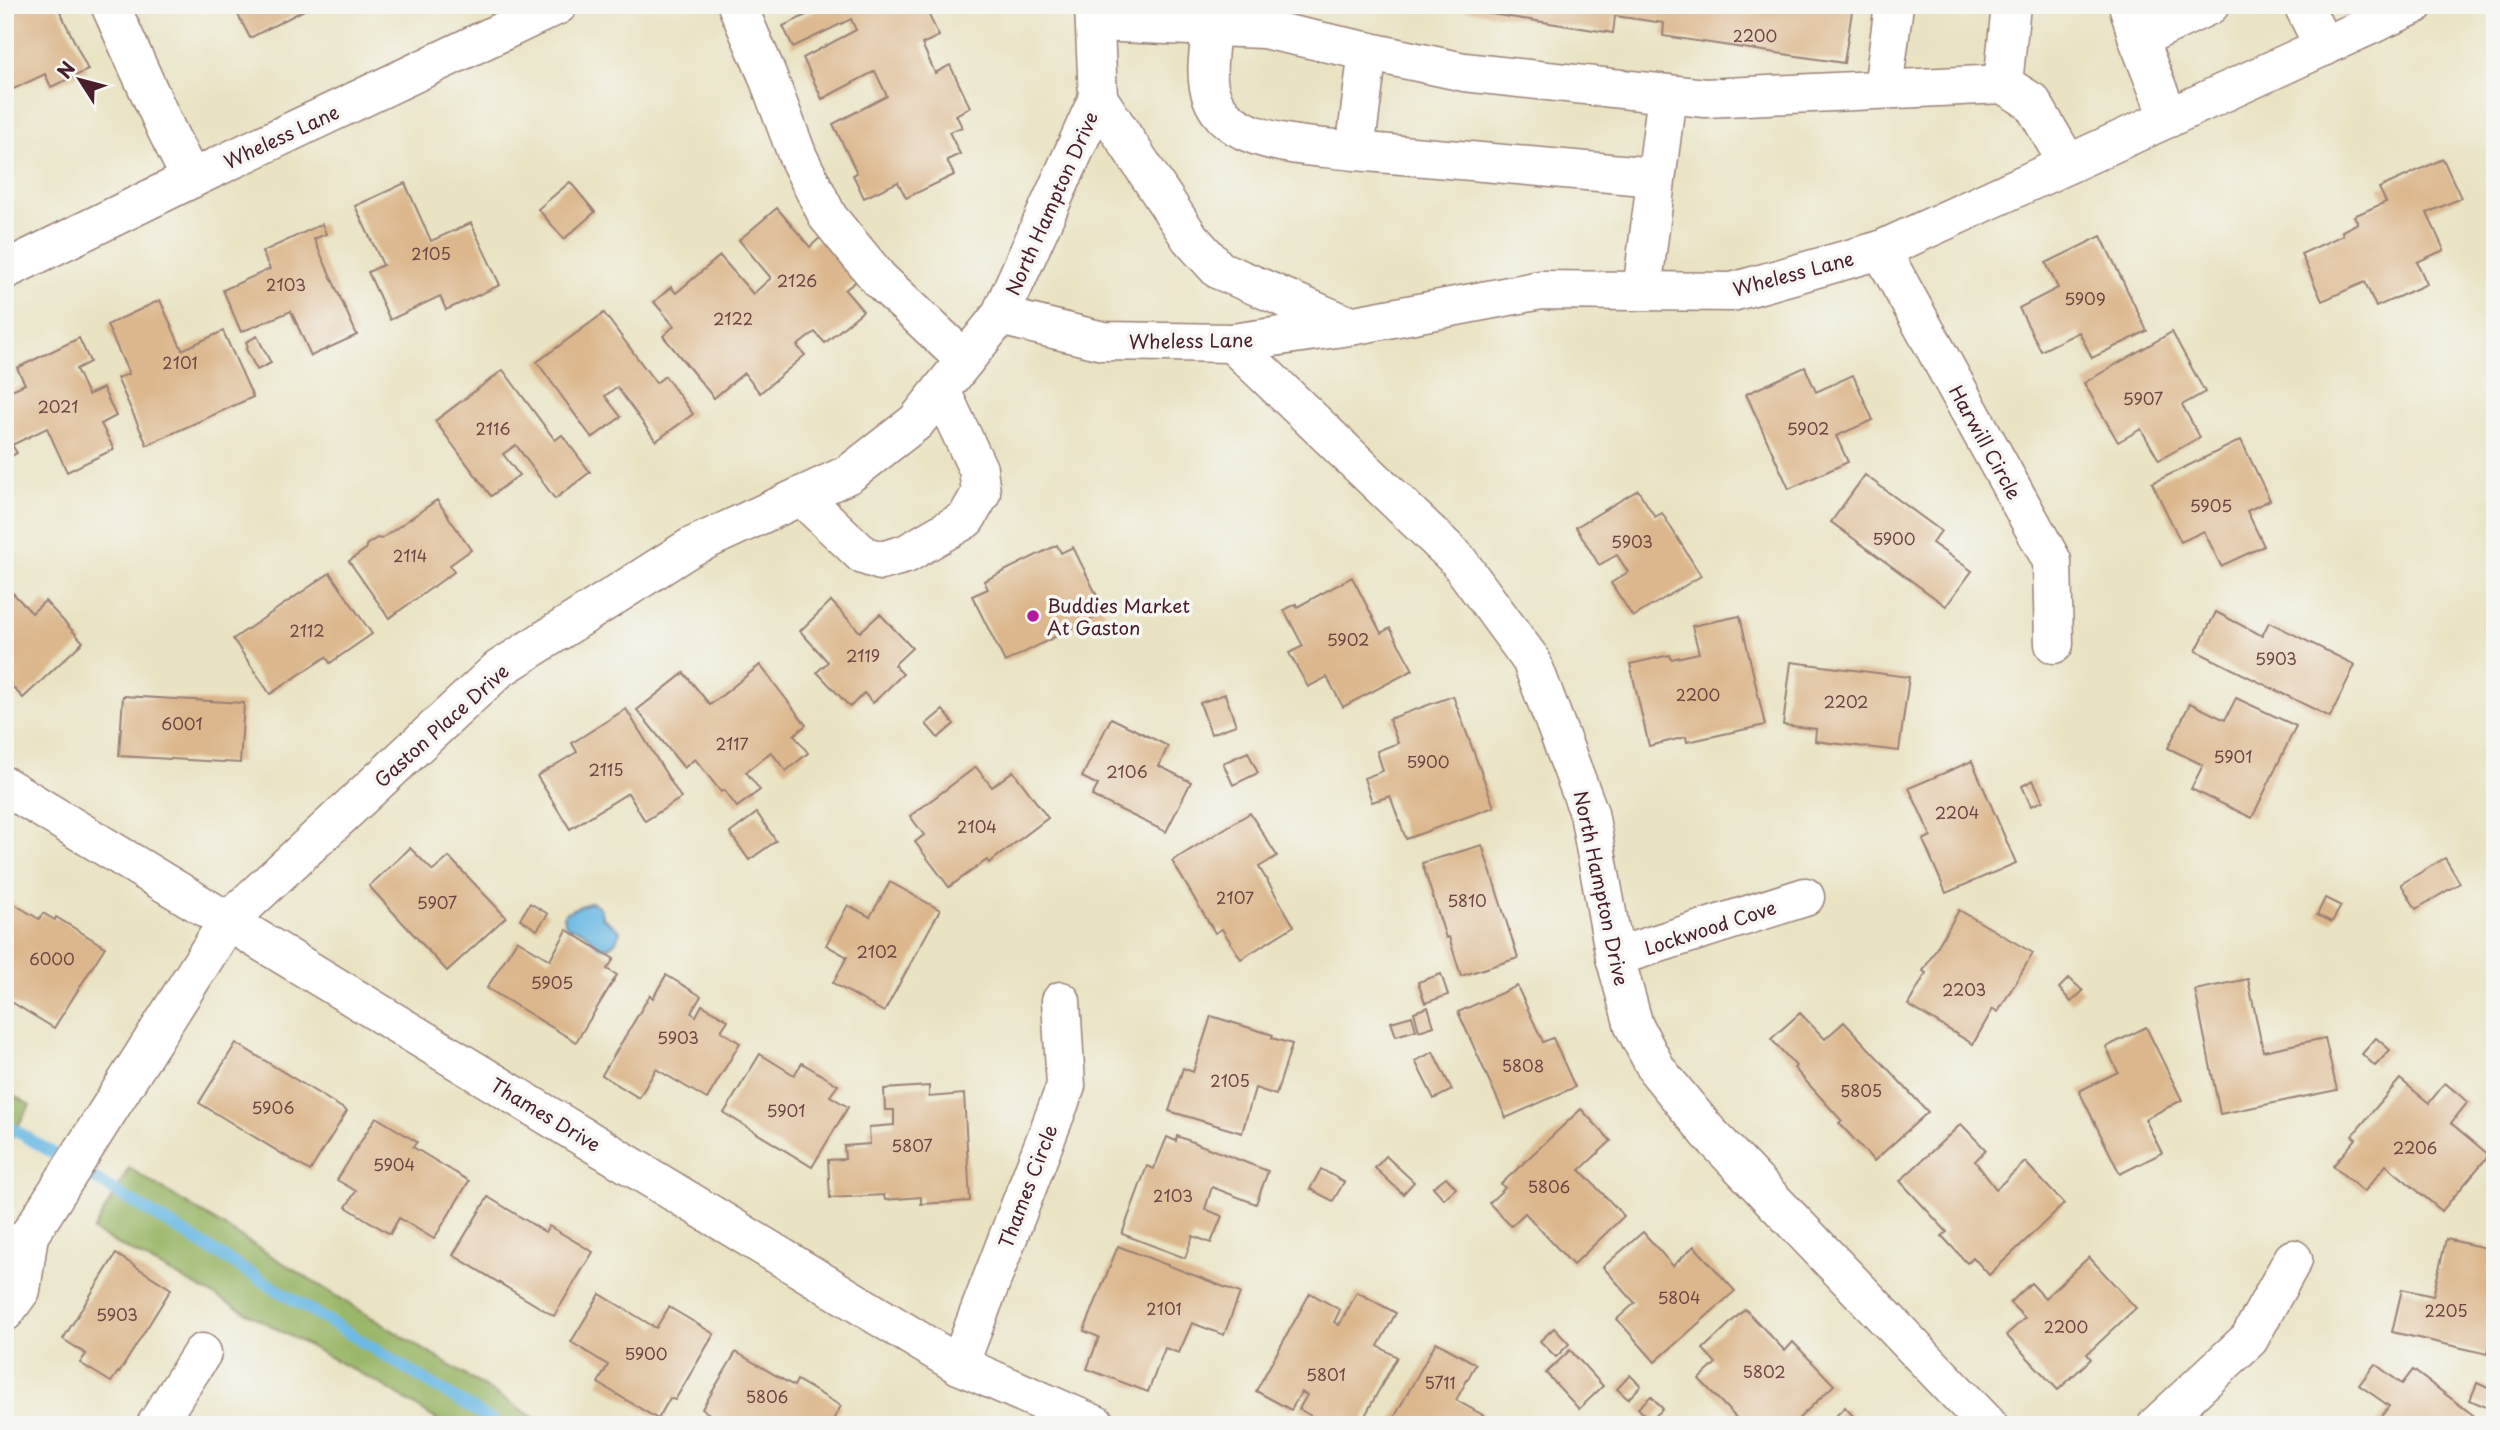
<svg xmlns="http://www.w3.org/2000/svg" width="2500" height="1430" viewBox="0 0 2500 1430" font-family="'Playpen Sans',sans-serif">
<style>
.forest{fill:#9ab668;stroke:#726a4a;stroke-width:2}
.water{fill:#6ab9e4;stroke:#5a6c88;stroke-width:2}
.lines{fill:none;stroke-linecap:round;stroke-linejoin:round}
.stream{stroke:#6ab9e4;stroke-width:12}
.building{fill:#dcb78d}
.minor-casing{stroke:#9a8177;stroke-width:41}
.minor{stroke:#fff;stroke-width:38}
.poi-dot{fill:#b5179e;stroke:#f6f6f2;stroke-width:2.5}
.labels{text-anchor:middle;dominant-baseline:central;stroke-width:7;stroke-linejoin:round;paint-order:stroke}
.number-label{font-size:16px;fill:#6e4544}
.street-label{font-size:19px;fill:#4a1f2b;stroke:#f6f6f2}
.poi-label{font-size:19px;fill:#4a1f2b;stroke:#f6f6f2;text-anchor:start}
</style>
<rect width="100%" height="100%" fill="#f6f6f2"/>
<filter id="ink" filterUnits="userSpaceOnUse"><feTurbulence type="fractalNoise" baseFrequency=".0143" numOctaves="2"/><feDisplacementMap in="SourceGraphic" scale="14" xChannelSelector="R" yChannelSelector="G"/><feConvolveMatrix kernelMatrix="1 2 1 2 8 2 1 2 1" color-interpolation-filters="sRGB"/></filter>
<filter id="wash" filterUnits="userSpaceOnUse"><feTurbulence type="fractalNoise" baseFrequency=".00686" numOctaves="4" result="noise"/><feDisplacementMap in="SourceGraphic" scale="28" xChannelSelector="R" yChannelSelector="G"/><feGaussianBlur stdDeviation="1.57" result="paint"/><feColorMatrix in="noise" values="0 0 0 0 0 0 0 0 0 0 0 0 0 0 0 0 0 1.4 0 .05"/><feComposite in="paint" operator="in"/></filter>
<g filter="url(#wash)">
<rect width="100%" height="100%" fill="#e9e3c3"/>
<g class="forest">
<path d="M5 1090 30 1105 5 1148Z"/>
<path d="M129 1168 538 1420 547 1425H445L384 1386 93 1231Z"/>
</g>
<path class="water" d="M592 902 600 907 602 917 620 931 616 941 609 947C596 949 593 939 584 932 580 928 572 929 567 927L563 916C566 911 586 904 592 902Z"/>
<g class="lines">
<path class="stream" d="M5 1124 499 1425"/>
</g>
<g id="blocks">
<g class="building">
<path d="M10 5H57L88 70 51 87 45 74 5 93V8Z"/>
<path d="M233 5H309L310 7 250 38Z"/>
<path d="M815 5H924L939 36 922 44 935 73 950 65 970 107 956 115 962 127 949 132 960 154 947 160 954 175 906 198 898 182 864 198 853 175 857 173 833 124 887 96 875 71 822 99 803 58 856 30 851 19 793 47 783 26 817 10Z"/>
<path d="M1434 5H1853L1844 63 1663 36 1664 23 1615 16 1613 33Z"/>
<path d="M2443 159 2461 198 2427 213 2444 250 2417 262 2427 284 2376 307 2365 282 2322 301 2301 254 2343 235 2342 231 2358 223 2354 216 2386 202 2379 188Z"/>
<path d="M570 182 595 212 564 239 538 209Z"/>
<path d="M405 183 431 241 471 223 500 285 446 310 440 296 390 320 368 272 383 265 355 206Z"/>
<path d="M777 208 810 247 824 234 860 278 845 290 863 311 825 343 815 332 797 346 805 355 760 393 744 373 714 398 663 336 674 326 654 302 671 287 676 293 720 256 753 294 771 278 739 240Z"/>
<path d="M322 224 326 234 314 239 357 335 311 356 291 311 241 332 223 290 270 269 262 252Z"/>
<path d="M2101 236 2147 331 2092 358 2079 332 2041 351 2019 308 2058 288 2046 263Z"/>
<path d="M160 300 182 350 223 331 253 397 147 445 117 378 129 374 107 325Z"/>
<path d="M604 313 656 383 665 376 693 414 656 441 617 387 605 396 621 417 592 438 537 362Z"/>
<path d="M2172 332 2205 392 2182 405 2200 437 2159 460 2141 429 2118 442 2084 383Z"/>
<path d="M257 336 271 363 257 370 246 349 248 347 246 342Z"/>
<path d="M79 338 90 362 76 369 88 395 103 388 116 416 101 424 114 449 67 472 47 428 12 445 17 453 6 459 5 393 25 384 17 368Z"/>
<path d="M1805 367 1816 392 1853 375 1873 420 1836 436 1848 462 1789 489 1746 394Z"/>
<path d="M503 370 555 440 562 435 590 472 555 499 516 445 503 454 519 475 491 496 435 421Z"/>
<path d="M2241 440 2270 500 2247 511 2264 546 2221 566 2204 531 2181 542 2152 483Z"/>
<path d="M1865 475 1941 531 1932 543 1972 571 1946 606 1831 522Z"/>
<path d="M1638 490 1655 517 1662 513 1701 576 1633 617 1611 583 1628 572 1617 555 1599 565 1576 527Z"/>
<path d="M437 500 471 550 450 565 454 572 389 618 349 561 366 549V545L377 538 381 539Z"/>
<path d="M1057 545 1061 553 1073 547 1105 612 1005 662 972 596 988 589 984 581Z"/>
<path d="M330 573 372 634 330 663 326 657 270 694 233 639Z"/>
<path d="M1352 577 1381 633 1390 628 1413 670 1343 707 1327 677 1308 687 1289 653 1303 646 1284 610 1296 604 1297 607Z"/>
<path d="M5 585 32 613 45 601 83 642 23 698 5 679Z"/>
<path d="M831 601 860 632 880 614 912 648 894 665 903 674 873 703 864 693 850 707 817 672 828 662 800 631Z"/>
<path d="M2216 612 2262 636 2269 622 2355 665 2330 717 2196 651Z"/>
<path d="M1740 616 1765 725 1687 742 1686 737 1649 746 1630 664 1670 655 1671 659 1699 653 1692 626Z"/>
<path d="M1791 662 1909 677 1899 751 1815 741 1816 729 1783 725Z"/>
<path d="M760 665 806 725 794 735 808 753 786 771 771 752 746 772 760 790 737 807 724 790 721 792 695 759 684 768 637 710 684 673 710 705Z"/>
<path d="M1225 694 1236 725 1211 734 1200 703Z"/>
<path d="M123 696 244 703 240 763 119 756Z"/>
<path d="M1453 696 1494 807 1406 839 1390 796 1372 802 1364 778 1383 771 1377 751 1398 743 1389 719Z"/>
<path d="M2236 698 2296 726 2252 818 2191 789 2203 765 2168 748 2190 703 2225 720Z"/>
<path d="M626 709 681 798 645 821 628 793 570 829 537 776 577 752 572 743Z"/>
<path d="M943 710 954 724 938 738 926 724Z"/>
<path d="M1111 718 1168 746 1159 766 1191 782 1166 832 1092 796 1098 785 1082 777Z"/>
<path d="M1248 752 1258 773 1233 785 1223 763Z"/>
<path d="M1972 761 2016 863 1946 893 1923 840 1931 836 1909 788Z"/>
<path d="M976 767 992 787 1013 771 1048 818 989 863 987 860 949 887 915 842 924 835 910 816Z"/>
<path d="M2033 780 2043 801 2031 806 2022 786Z"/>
<path d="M757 813 776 841 749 860 730 833Z"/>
<path d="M1250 813 1277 856 1259 867 1294 926 1241 959 1222 929 1215 933 1172 861Z"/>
<path d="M1482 845 1518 958 1461 976 1449 937 1446 938 1422 863Z"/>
<path d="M410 848 433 871 449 857 506 917 447 971 369 886Z"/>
<path d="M2445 858 2460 883 2416 909 2401 884Z"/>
<path d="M890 882 940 910 884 1012 833 983 847 957 826 945 848 905 870 917Z"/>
<path d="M2325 898 2341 906 2332 922 2317 915Z"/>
<path d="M9 901 39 919 43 913 55 920 56 917 105 947 54 1028 5 998V979L9 972 5 969V907Z"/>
<path d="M530 903 548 914 537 930 520 919Z"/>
<path d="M1959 910 2033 953 1998 1012 1993 1009 1973 1044 1908 1005 1926 973 1923 971Z"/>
<path d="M567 930 614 959 607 969 617 975 576 1042 487 988 517 940 550 960Z"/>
<path d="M1441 974 1448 995 1425 1003 1418 982Z"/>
<path d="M666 975 701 996 691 1013 696 1016 702 1005 728 1020 721 1031 740 1043 707 1099 656 1069 639 1098 602 1075 650 995 653 998Z"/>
<path d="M2069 978 2083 991 2071 1002 2059 988Z"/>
<path d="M2248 979 2263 1051 2325 1038 2337 1090 2220 1114 2195 990Z"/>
<path d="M1517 986 1543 1042 1553 1038 1575 1087 1506 1118 1458 1012Z"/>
<path d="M1428 1007 1434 1026 1419 1031 1414 1012Z"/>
<path d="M1800 1013 1825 1039 1844 1022 1928 1112 1874 1161 1839 1123 1842 1121 1794 1068 1796 1066 1771 1039Z"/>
<path d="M1211 1016 1273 1035 1272 1038 1292 1044 1276 1095 1255 1088 1242 1133 1169 1111 1183 1068 1193 1072Z"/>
<path d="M1412 1016 1416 1030 1396 1036 1391 1022Z"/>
<path d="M2146 1027 2182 1100 2145 1119 2162 1153 2120 1174 2079 1091 2118 1072 2106 1047Z"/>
<path d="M2376 1038 2390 1050 2375 1066 2362 1054Z"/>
<path d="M236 1043 347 1111 310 1171 199 1103Z"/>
<path d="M1433 1052 1452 1090 1434 1099 1415 1061Z"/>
<path d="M760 1054 794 1075 802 1063 838 1085 830 1096 848 1107 812 1167 724 1113Z"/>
<path d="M2400 1079 2429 1103 2445 1083 2468 1102 2451 1123 2489 1155 2442 1211 2386 1165 2364 1192 2333 1166 2356 1139 2352 1136Z"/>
<path d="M929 1086V1097L964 1094 970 1201 921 1204V1197L885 1200 884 1195 830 1198 828 1160 845 1159 844 1146 870 1144 869 1127 894 1125V1110H885L884 1089Z"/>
<path d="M1581 1109 1611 1141 1580 1170 1624 1216 1573 1265 1525 1213 1511 1226 1489 1203 1505 1188 1501 1184Z"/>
<path d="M376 1117 417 1142 413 1147 469 1181 434 1239 399 1218 390 1234 346 1207 356 1191 337 1180Z"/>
<path d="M1961 1124 1986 1150 1975 1161 1996 1189 2025 1162 2064 1204 1989 1275 1973 1257 1967 1263 1942 1236 1947 1232 1900 1181Z"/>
<path d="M1177 1136 1268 1171 1256 1204 1212 1187 1205 1209 1222 1216 1211 1243 1193 1236 1185 1258 1122 1234 1147 1166 1154 1169 1167 1137 1176 1141Z"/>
<path d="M1386 1156 1414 1182 1403 1194 1375 1168Z"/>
<path d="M1321 1169 1344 1182 1333 1201 1310 1189Z"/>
<path d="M1446 1177 1456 1188 1444 1199 1433 1187Z"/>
<path d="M488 1197 545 1232 549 1226 593 1252 554 1316 453 1255Z"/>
<path d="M1643 1232 1673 1266 1694 1246 1735 1291 1655 1362 1617 1319 1635 1303 1603 1267Z"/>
<path d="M2446 1239 2495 1250V1324L2488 1354 2392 1332 2402 1289 2433 1296Z"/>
<path d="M1118 1246 1240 1293 1224 1335 1192 1323 1179 1353 1165 1348 1148 1392 1087 1369 1099 1337 1084 1331Z"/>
<path d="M116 1254 171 1289 119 1373 118 1372 111 1382 80 1363 86 1354 63 1339Z"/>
<path d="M2089 1257 2136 1308 2087 1354 2091 1359 2058 1390 2006 1335 2025 1318 2010 1303 2031 1283 2045 1298Z"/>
<path d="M1357 1292 1396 1313 1378 1346 1397 1357 1360 1425H1327L1299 1409 1307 1395 1301 1392 1291 1410 1256 1391 1310 1293 1340 1310 1334 1322 1339 1325Z"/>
<path d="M600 1294 656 1328 669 1307 714 1334 675 1400 670 1398 658 1419 598 1383 608 1365 571 1342Z"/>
<path d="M1745 1309 1785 1351 1793 1342 1834 1385 1792 1425H1771L1766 1419 1760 1425H1743L1699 1379 1716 1363 1703 1349Z"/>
<path d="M1554 1328 1569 1344 1556 1357 1540 1341Z"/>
<path d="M1436 1342 1476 1364 1456 1400 1501 1425H1390Z"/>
<path d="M1570 1350 1603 1386 1579 1409 1546 1373Z"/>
<path d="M736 1352 794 1386 797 1380 841 1406 830 1425H714L717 1419 702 1409Z"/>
<path d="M2375 1364 2402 1384 2413 1370 2473 1415 2466 1425H2375L2389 1406 2359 1385Z"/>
<path d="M1630 1375 1641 1386 1628 1399 1617 1389Z"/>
<path d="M2477 1383 2495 1391 2488 1408 2470 1400Z"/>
<path d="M1651 1396 1663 1409 1650 1421 1638 1408Z"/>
<path d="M1845 1407 1861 1425H1827Z"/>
</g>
</g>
</g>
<g filter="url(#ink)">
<use href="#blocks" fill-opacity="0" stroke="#9a8177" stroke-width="2"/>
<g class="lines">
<defs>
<g id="minor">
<path d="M110 5 166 129 191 179"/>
<path d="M737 5 766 72 798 157 828 217 879 279 965 360"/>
<path d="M2128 5 2138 39"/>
<path d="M2303 5 2324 47"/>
<path d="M1095 22 1263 29 1464 72 1705 98 2003 84 2032 102 2068 164"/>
<path d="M1211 27C1210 46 1205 69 1209 87 1220 147 1307 145 1355 151"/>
<path d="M1368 51 1355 151 1656 177"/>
<path d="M2003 84 2011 5"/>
<path d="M1883 89 1894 5"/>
<path d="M1098 98 1190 238 1219 270 1350 326"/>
<path d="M2169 118 2138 39 2210 5"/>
<path d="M1881 250 2052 561 2054 644"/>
<path d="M5 270 191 179 558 5"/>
<path d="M1642 291 1667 94"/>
<path d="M1000 316 1103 341 1232 343 1350 326 1541 290 1732 292 1881 250 2414 5"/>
<path d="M1232 343 1457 559 1531 660 1589 813 1615 957 1634 1026 1657 1070 1708 1132 1988 1425"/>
<path d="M801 496 863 555 881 561 906 554 966 519 981 493 978 469 941 391"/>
<path d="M5 786 959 1365 1096 1425"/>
<path d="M1615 957 1805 897"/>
<path d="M5 1255 29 1235 41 1217 228 921 499 669 691 547 849 474 916 422 1000 316 1098 98 1094 5"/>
<path d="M5 1312 21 1290 29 1235"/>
<path d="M959 1365 1066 1086 1061 1001"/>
<path d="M156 1425 202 1353"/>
<path d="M2157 1425 2249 1339 2293 1259"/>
</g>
</defs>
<use href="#minor" class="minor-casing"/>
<use href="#minor" class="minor"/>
</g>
</g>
<circle class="poi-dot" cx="1033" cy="616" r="7"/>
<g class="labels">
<g class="number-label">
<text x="1755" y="35">2200</text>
<text x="431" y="253">2105</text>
<text x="797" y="280">2126</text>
<text x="286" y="284">2103</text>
<text x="2085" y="298">5909</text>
<text x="733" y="318">2122</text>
<text x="180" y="362">2101</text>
<text x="2143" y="398">5907</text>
<text x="58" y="406">2021</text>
<text x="493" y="428">2116</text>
<text x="1808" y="428">5902</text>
<text x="2211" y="505">5905</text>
<text x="1894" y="538">5900</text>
<text x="1632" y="541">5903</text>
<text x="410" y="555">2114</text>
<text x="307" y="630">2112</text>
<text x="1348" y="639">5902</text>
<text x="863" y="655">2119</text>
<text x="2276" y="658">5903</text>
<text x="1698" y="694">2200</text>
<text x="1846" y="701">2202</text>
<text x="182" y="723">6001</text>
<text x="732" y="743">2117</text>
<text x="2233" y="756">5901</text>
<text x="1428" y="761">5900</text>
<text x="606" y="769">2115</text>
<text x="1127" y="771">2106</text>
<text x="1957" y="812">2204</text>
<text x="977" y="826">2104</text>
<text x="1235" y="897">2107</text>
<text x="1467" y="900">5810</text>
<text x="437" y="902">5907</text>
<text x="877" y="951">2102</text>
<text x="52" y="958">6000</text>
<text x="552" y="982">5905</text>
<text x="1964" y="989">2203</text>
<text x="678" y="1037">5903</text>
<text x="1523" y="1065">5808</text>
<text x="1230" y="1080">2105</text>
<text x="1861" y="1090">5805</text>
<text x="273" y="1107">5906</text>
<text x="786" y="1110">5901</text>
<text x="912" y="1145">5807</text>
<text x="2415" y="1147">2206</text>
<text x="394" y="1164">5904</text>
<text x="1549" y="1186">5806</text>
<text x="1173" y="1195">2103</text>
<text x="1679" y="1297">5804</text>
<text x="1164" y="1308">2101</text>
<text x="2446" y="1310">2205</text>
<text x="117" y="1314">5903</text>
<text x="2066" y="1326">2200</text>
<text x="646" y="1353">5900</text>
<text x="1764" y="1371">5802</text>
<text x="1326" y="1374">5801</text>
<text x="1440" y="1382">5711</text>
<text x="767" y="1396">5806</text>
</g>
<g class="street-label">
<text transform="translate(281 136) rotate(-25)">Wheless Lane</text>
<text transform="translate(1051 203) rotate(-66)">North Hampton Drive</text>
<text transform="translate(1793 273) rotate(-15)">Wheless Lane</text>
<text transform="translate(1191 340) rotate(-1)">Wheless Lane</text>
<text transform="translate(1986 442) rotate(61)">Harwill Circle</text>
<text transform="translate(441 725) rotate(-42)">Gaston Place Drive</text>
<text transform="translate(1602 888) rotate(78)">North Hampton Drive</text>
<text transform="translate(1710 927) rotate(-18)">Lockwood Cove</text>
<text transform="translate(546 1114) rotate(31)">Thames Drive</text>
<text transform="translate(1027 1186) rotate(-69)">Thames Circle</text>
</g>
<g class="poi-label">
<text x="1047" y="605">Buddies Market<tspan x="1047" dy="22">At Gaston</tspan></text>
</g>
</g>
<rect width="2500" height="1430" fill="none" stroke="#f6f6f2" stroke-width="28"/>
<g transform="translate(80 80) rotate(306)" stroke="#f6f6f2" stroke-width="5" paint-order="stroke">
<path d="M0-5L12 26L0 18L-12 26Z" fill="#4a1f2b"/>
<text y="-10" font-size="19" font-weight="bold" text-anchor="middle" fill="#4a1f2b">N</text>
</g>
</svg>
